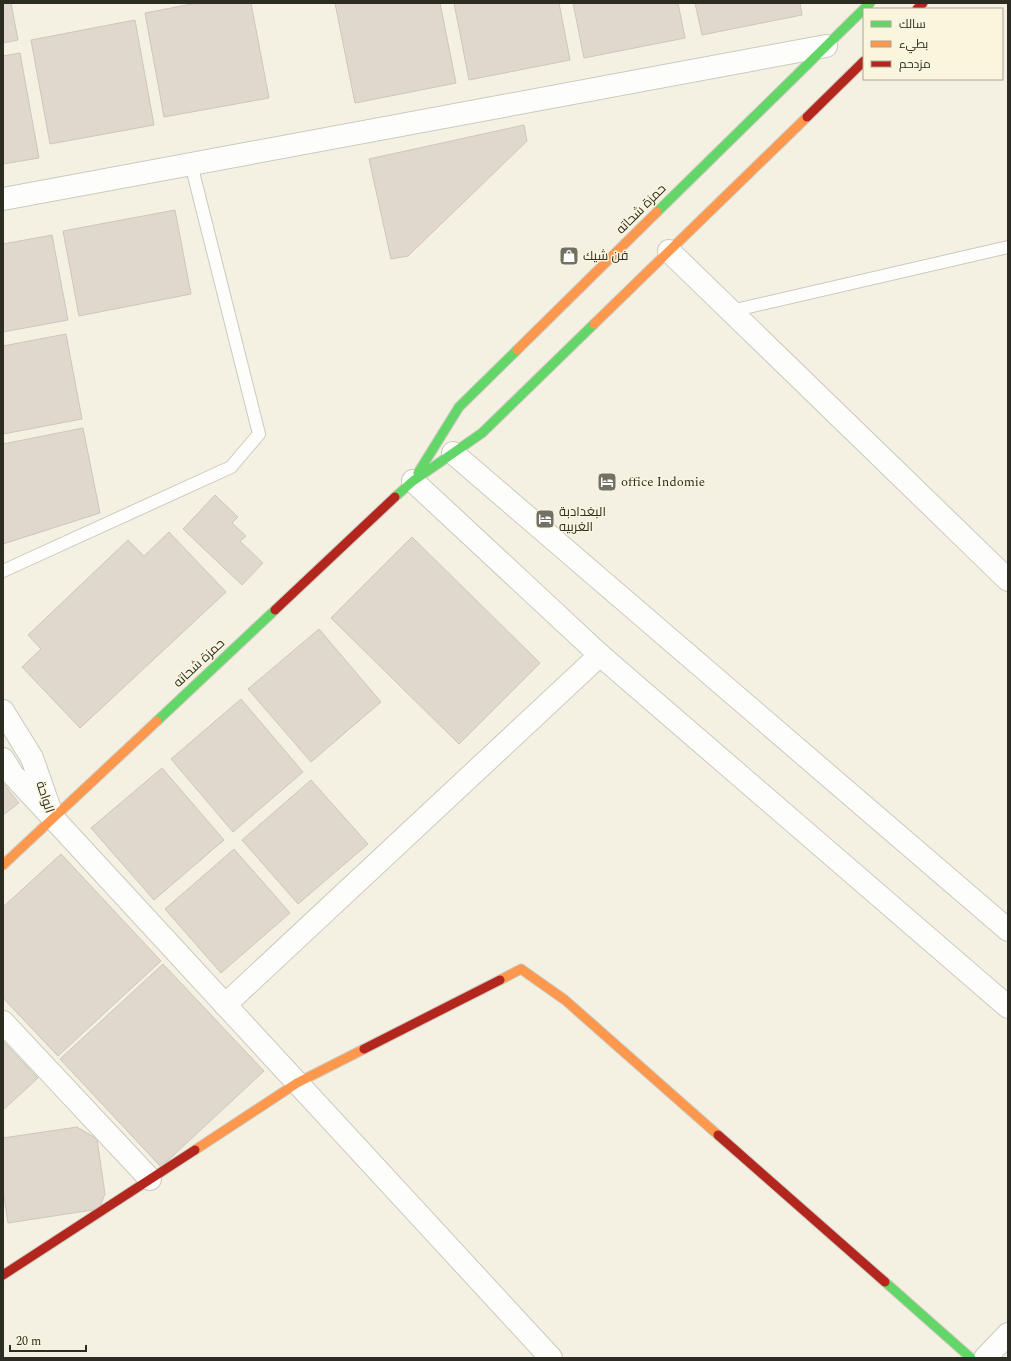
<svg xmlns="http://www.w3.org/2000/svg" width="1011" height="1361" viewBox="0 0 1011 1361" font-family="Spectral,Cairo,serif">
<style>
.building{fill:#e0d7cd;stroke:#ccc6be}
.lines{fill:none;stroke-linecap:round;stroke-linejoin:round}
.lane-casing{stroke:#ccc9bf;stroke-width:14}
.street-casing{stroke:#ccc9bf;stroke-width:24}
.fast-casing{stroke:#ccc9bf;stroke-width:11}
.slow-casing{stroke:#ccc9bf;stroke-width:11}
.jam-casing{stroke:#ccc9bf;stroke-width:11}
.lane{stroke:#fdfdfb;stroke-width:12}
.street{stroke:#fdfdfb;stroke-width:22}
.fast{stroke:#63d668;stroke-width:9}
.slow{stroke:#ff974d;stroke-width:9}
.jam{stroke:#b3261e;stroke-width:9}
.labels{text-anchor:middle;dominant-baseline:central;stroke-width:3;stroke-linejoin:round;paint-order:stroke}
.street-label{font-size:13px;fill:#2d2c22;stroke:#faf5dd}
.poi-label{font-size:13px;fill:#2d2c22;stroke:#faf5dd;text-anchor:start}
</style>
<rect width="100%" height="100%" fill="#f4f1e3"/>
<g class="building">
<path d="M3 3H11L18 40 3 43Z"/>
<path d="M197 3H251L269 98 164 117 145 13Z"/>
<path d="M335 3H440L456 83 355 103Z"/>
<path d="M454 3H559L570 60 469 80Z"/>
<path d="M573 3H678L685 38 584 58Z"/>
<path d="M695 3H800L802 15 702 35Z"/>
<path d="M135 20 154 125 50 144 31 40Z"/>
<path d="M20 53 39 158 3 164V56Z"/>
<path d="M524 125 527 141 408 256 391 259 369 159Z"/>
<path d="M175 210 191 294 79 316 63 231Z"/>
<path d="M52 235 68 320 3 332V244Z"/>
<path d="M66 334 82 419 3 434V346Z"/>
<path d="M83 428 100 513 3 544V444Z"/>
<path d="M215 495 238 517 232 523 246 536 240 541 263 563 242 585 183 529Z"/>
<path d="M169 532 226 592 80 728 22 667 41 649 28 635 128 540 144 556Z"/>
<path d="M412 537 540 663 459 744 331 618Z"/>
<path d="M319 629 381 702 311 762 248 689Z"/>
<path d="M241 699 303 772 233 832 171 759Z"/>
<path d="M162 768 224 840 154 900 91 828Z"/>
<path d="M311 780 368 844 298 904 242 840Z"/>
<path d="M3 783 19 803 3 815Z"/>
<path d="M234 849 290 913 221 973 165 909Z"/>
<path d="M61 854 161 961 58 1056 3 998V907Z"/>
<path d="M163 964 264 1071 161 1167 60 1059Z"/>
<path d="M3 1041 38 1078 3 1110Z"/>
<path d="M77 1127 97 1139 105 1194 99 1209 8 1223 3 1190V1138Z"/>
</g>
<g class="lines">
<defs>
<g id="lane">
<path d="M731 311 1008 247"/>
<path d="M3 571 231 467 259 434 191 164"/>
</g>
<g id="street">
<path d="M3 199 826 46"/>
<path d="M669 251 1008 580"/>
<path d="M453 453 1008 930"/>
<path d="M413 481 600 655 1008 1007"/>
<path d="M3 711 32 758 53 818 13 775 3 759"/>
<path d="M53 818 551 1358"/>
<path d="M225 1005 600 655"/>
<path d="M3 1022 150 1179"/>
<path d="M985 1358 1008 1334"/>
</g>
<g id="fast">
<path d="M657 212 870 3"/>
<path d="M418 473 459 407 517 350"/>
<path d="M395 497 413 481 482 433 594 324"/>
<path d="M157 721 275 610"/>
<path d="M885 1282 971 1358"/>
</g>
<g id="slow">
<path d="M594 324 807 117"/>
<path d="M517 350 657 212"/>
<path d="M3 865 157 721"/>
<path d="M500 980 521 969 565 1000 718 1135"/>
<path d="M195 1150 297 1083 364 1049"/>
</g>
<g id="jam">
<path d="M917 9 923 3"/>
<path d="M807 117 864 61"/>
<path d="M275 610 395 497"/>
<path d="M364 1049 500 980"/>
<path d="M718 1135 885 1282"/>
<path d="M3 1275 195 1150"/>
</g>
</defs>
<use href="#lane" class="lane-casing"/>
<use href="#street" class="street-casing"/>
<use href="#fast" class="fast-casing"/>
<use href="#slow" class="slow-casing"/>
<use href="#jam" class="jam-casing"/>
<use href="#lane" class="lane"/>
<use href="#street" class="street"/>
<use href="#fast" class="fast"/>
<use href="#slow" class="slow"/>
<use href="#jam" class="jam"/>
</g>
<defs>
<symbol id="shop-square" viewBox="-11 -11 22 22"><rect x="-9" y="-9" width="18" height="18" rx="4" fill="#737166" stroke="#faf5dd"/><path d="M-5-2.5h2.3a2.7 3.5 0 0 1 5.4 0H5L5.5 6h-11ZM-1.5-2.5h3a1.5 2.3 0 0 0-3 0Z" fill="#fff"/></symbol>
<symbol id="hotel-square" viewBox="-11 -11 22 22"><rect x="-9" y="-9" width="18" height="18" rx="4" fill="#737166" stroke="#faf5dd"/><path d="M-6-4.5h1.5V1H6V5H4.5V3h-9V5H-6ZM-4 0a1.8 1.8 0 1 1 3.6 0ZM.5 0V-2.5h3Q6-2.5 6 0Z" fill="#fff"/></symbol>
</defs>
<g fill-rule="evenodd">
<use href="#shop-square" x="558" y="245" width="22" height="22"/>
<use href="#hotel-square" x="596" y="471" width="22" height="22"/>
<use href="#hotel-square" x="534" y="508" width="22" height="22"/>
</g>
<g class="labels">
<g class="street-label">
<text transform="translate(641 209) rotate(-45)">حمزة شحاته</text>
<text transform="translate(199 663) rotate(-43)">حمزة شحاته</text>
<text transform="translate(45 797) rotate(72)">الواحة</text>
</g>
<g class="poi-label">
<text x="583" y="256">فن شيك</text>
<text x="621" y="482">office Indomie</text>
<text x="559" y="512">البغدادبة<tspan x="559" dy="15">الغربيه</tspan></text>
</g>
</g>
<rect width="1011" height="1361" fill="none" stroke="#2d2c22" stroke-width="8"/>
<rect x="863" y="8" width="140" height="72" fill="#faf5dd" stroke="#a8a592"/>
<rect x="871" y="21" width="20" height="6" fill="#63d668" stroke="#a8a592"/>
<text x="899" y="28" font-size="12" fill="#2d2c22">سالك</text>
<rect x="871" y="41" width="20" height="6" fill="#ff974d" stroke="#a8a592"/>
<text x="899" y="48" font-size="12" fill="#2d2c22">بطيء</text>
<rect x="871" y="61" width="20" height="6" fill="#b3261e" stroke="#a8a592"/>
<text x="899" y="68" font-size="12" fill="#2d2c22">مزدحم</text>
<path d="M10 1345v6h76v-6" fill="none" stroke="#2d2c22" stroke-width="2"/>
<text x="16" y="1345" font-size="12" fill="#2d2c22" stroke="#faf5dd" stroke-width="3" paint-order="stroke">20 m</text>
</svg>
